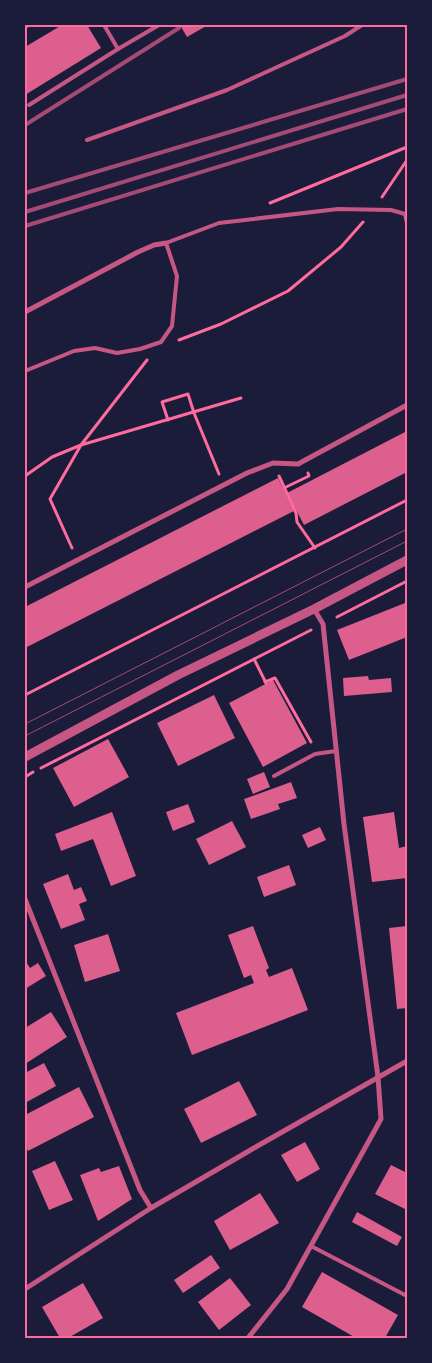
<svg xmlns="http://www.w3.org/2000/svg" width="432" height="1363" viewBox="0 0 432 1363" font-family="'Fira Sans',sans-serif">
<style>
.building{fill:#dd5f8e}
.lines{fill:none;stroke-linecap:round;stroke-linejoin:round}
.path{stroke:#ff6b9d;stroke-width:3}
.service{stroke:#c65784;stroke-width:4}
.minor{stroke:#c65784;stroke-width:5}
.tertiary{stroke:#c65784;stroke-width:9}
.tram{stroke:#a44b75;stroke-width:1}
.rail{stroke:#a44b75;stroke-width:4}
.neatline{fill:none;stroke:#ff6b9d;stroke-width:2}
</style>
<rect width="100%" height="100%" fill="#1b1b3a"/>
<g class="building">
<path d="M62 25H87L101 48 25 95V47Z"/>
<path d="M180 25H208L187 37Z"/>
<path d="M407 431V472L304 525 287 493Z"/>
<path d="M278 478 294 511 25 648V607Z"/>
<path d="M405 603 407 608V637L349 660 337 630Z"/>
<path d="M368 676 369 680 391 678 392 692 344 696 343 678Z"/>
<path d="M273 680 307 743 263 767 229 703Z"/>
<path d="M214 695 235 738 178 766 157 723Z"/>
<path d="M108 739 129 777 74 807 53 768Z"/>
<path d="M264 772 270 787 253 794 247 779Z"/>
<path d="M291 782 297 798 278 804 280 809 251 819 244 799Z"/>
<path d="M188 804 195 822 173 831 166 812Z"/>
<path d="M112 812 136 876 111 886 93 839 61 851 55 834Z"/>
<path d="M394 812 399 848 407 846V878L372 882 363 817Z"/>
<path d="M232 821 246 847 209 865 196 839Z"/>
<path d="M320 827 326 840 308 848 302 835Z"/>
<path d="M289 865 296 885 264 897 257 877Z"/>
<path d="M68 874 74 890 81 887 87 901 79 904 85 920 61 929 43 884Z"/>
<path d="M253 926 269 968 266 970 269 977 292 968 308 1010 192 1055 176 1013 254 983 251 975 244 978 228 935Z"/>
<path d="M407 926V1008L397 1009 389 928Z"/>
<path d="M108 934 120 971 85 982 74 945Z"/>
<path d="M25 960 30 968 38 963 46 976 25 989Z"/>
<path d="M51 1012 67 1037 25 1064V1028Z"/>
<path d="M44 1063 56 1086 25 1103V1073Z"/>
<path d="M239 1081 257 1115 201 1143 184 1109Z"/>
<path d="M79 1087 94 1117 28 1151 25 1145V1115Z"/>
<path d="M305 1142 320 1169 297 1182 281 1155Z"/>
<path d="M55 1161 73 1200 49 1210 32 1171Z"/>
<path d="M391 1165 407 1173V1210L375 1194Z"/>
<path d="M119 1166 132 1199 98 1221 80 1175 99 1168 101 1172Z"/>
<path d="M260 1193 279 1223 230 1250 214 1221Z"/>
<path d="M357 1212 402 1237 397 1246 352 1222Z"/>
<path d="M211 1255 220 1268 183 1293 174 1280Z"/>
<path d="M322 1272 398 1315 385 1338H356L302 1307Z"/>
<path d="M230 1278 251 1305 219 1330 198 1302Z"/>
<path d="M83 1283 103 1318 68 1338H60L42 1307Z"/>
</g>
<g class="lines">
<g class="path">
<path d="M382 197 407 160"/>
<path d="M270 203 407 147"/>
<path d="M179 340 221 324 288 291 341 247 363 222"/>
<path d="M168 420 162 402 188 394 194 413 219 474"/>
<path d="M25 476 52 457 81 445 241 398"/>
<path d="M279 476 296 513 297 522 315 548"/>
<path d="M284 488 309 476 308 473"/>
<path d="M72 548 50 499 81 445 147 360"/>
<path d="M337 617 407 581"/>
<path d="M254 659 266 683"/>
<path d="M265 682 275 678 311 742"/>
<path d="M25 695 407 500"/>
<path d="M41 768 311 630"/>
<path d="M25 777 33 772"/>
</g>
<g class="service">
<path d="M25 27 28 25"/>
<path d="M118 49 159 25"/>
<path d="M29 105 118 49 104 25"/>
<path d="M87 140 227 90 345 36 362 25"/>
<path d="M25 371 74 351 95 348 117 353 140 349 161 342 172 326 177 276 166 243 219 223 338 209 391 210 405 214 407 223"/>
<path d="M274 776 315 754 336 751"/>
<path d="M311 1246 407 1296"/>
</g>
<g class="minor">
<path d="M25 312 138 252 154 245 166 243"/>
<path d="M25 587 247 473 273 463 298 464 407 405"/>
<path d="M25 899 140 1190 151 1208"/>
<path d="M25 1289 151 1208 254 1148 407 1061"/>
<path d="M248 1338 287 1289 381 1119 378 1077 344 824 323 624 314 609"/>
</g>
<path class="tertiary" d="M25 757 178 675 314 609 407 560"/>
<g class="tram">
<path d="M25 724 407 529"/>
<path d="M25 736 407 541"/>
</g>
<g class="rail">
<path d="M25 125 179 28"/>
<path d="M25 193 407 79"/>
<path d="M25 212 407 95"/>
<path d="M25 226 407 109"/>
</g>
</g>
<rect width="432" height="1363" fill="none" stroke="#1b1b3a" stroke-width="52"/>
<rect x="26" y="26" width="380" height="1311" class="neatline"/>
</svg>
